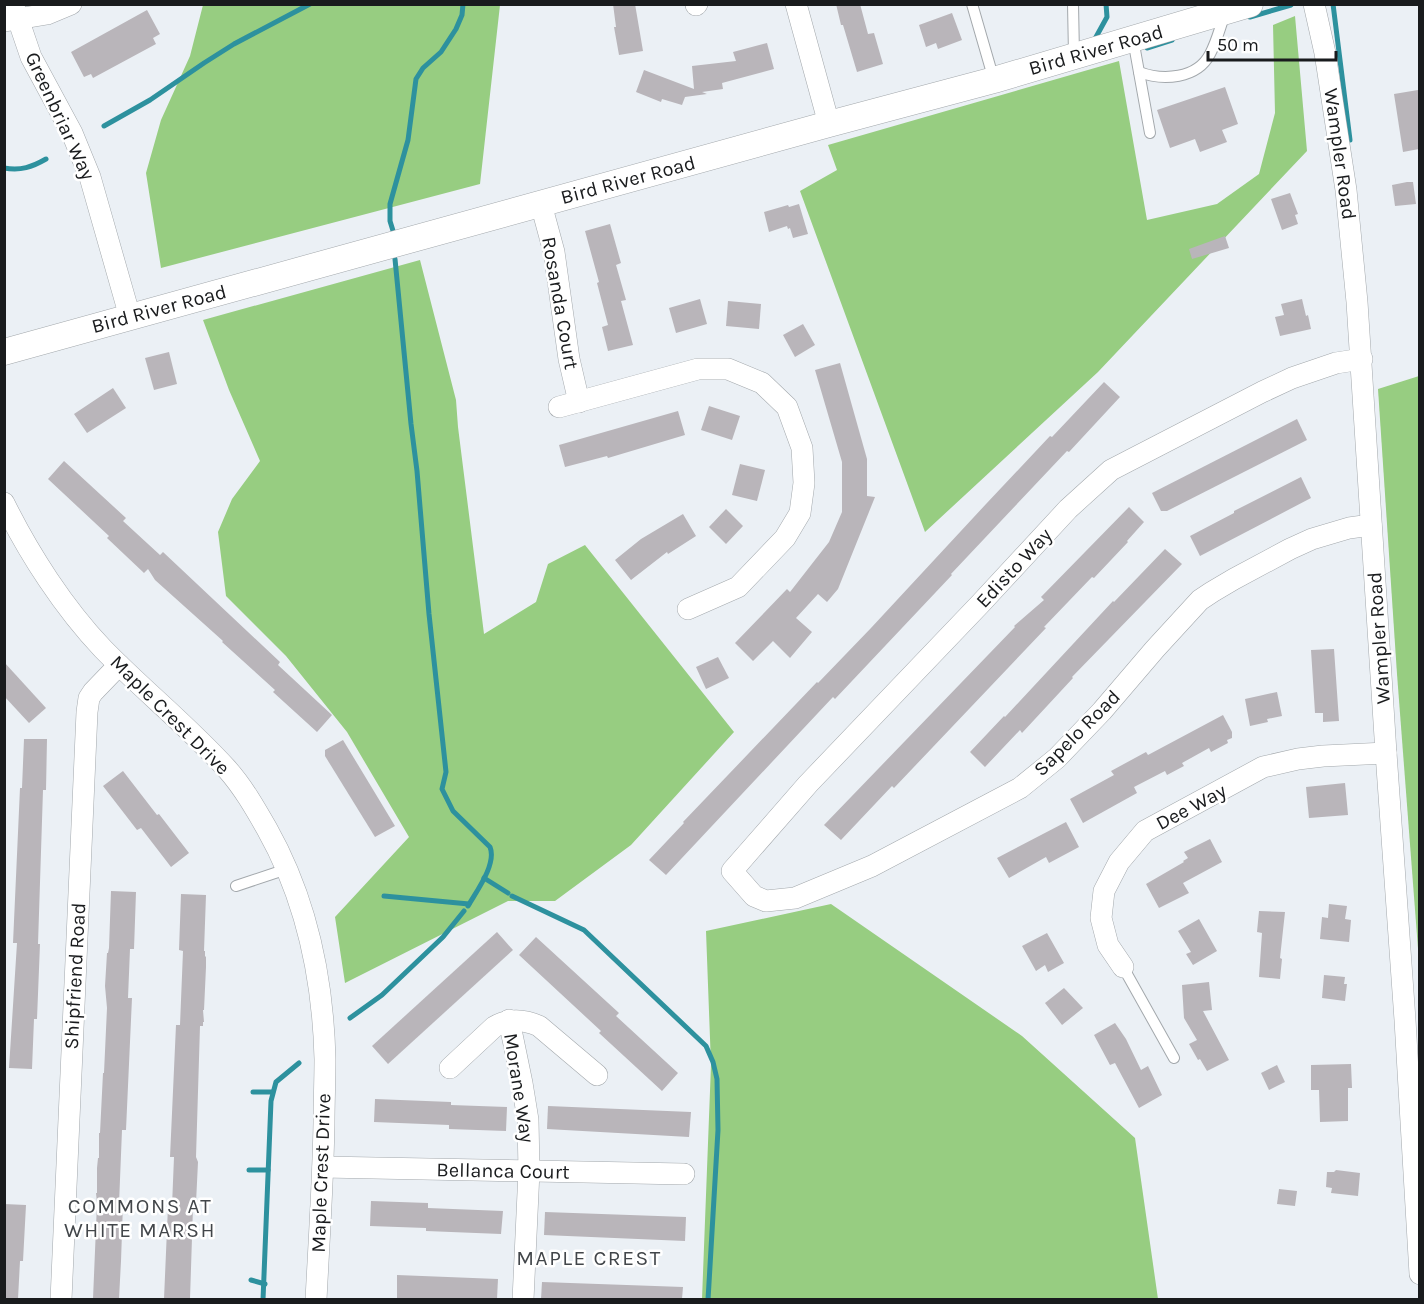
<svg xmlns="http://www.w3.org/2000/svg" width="1424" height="1304" viewBox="0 0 1424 1304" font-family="Karla,sans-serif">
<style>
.forest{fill:#97cd81}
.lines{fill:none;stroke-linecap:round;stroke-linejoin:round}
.stream{stroke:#2d919e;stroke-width:5}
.building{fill:#b9b5ba}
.service-casing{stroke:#a3a8ac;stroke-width:12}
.minor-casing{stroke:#a3a8ac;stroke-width:22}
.tertiary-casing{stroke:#a3a8ac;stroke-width:27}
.service{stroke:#fff;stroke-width:10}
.minor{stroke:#fff;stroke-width:21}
.tertiary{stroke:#fff;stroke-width:26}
.labels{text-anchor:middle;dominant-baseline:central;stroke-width:5;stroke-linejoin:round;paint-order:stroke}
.street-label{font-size:20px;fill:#191b1d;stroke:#fff}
.neighbourhood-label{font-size:21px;letter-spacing:1.5px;fill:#42464a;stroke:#fff}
</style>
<rect width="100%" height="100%" fill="#ebf0f5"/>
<g class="forest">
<path d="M203 5H500L480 184 161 268 146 173 161 120 190 56Z"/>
<path d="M1295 16 1307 151 1098 372 925 532 800 191 837 170 828 145 1119 61 1147 220 1217 204 1259 174 1275 113 1273 25Z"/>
<path d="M420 260 456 400 458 427 484 634 536 602 548 564 585 545 734 732 631 845 555 901H508L345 983 335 917 409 837 347 732 286 656 226 596 218 532 232 499 260 461 229 390 203 320Z"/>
<path d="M1419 376H1420L1419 962 1397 674 1378 389Z"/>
<path d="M831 904 1022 1036 1135 1138 1158 1299H702L711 1065 706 931Z"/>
</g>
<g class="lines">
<g class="stream">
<path d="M1333 4 1350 140"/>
<path d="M1250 17 1291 5"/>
<path d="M1096 37 1107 17 1106 4"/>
<path d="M1147 48 1172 40"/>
<path d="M104 126 150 100 204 63 234 44 310 4"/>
<path d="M4 168C21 171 32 167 46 159"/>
<path d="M394 234 390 221V204L408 140 416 79 423 68 441 52 456 29 462 15 463 4"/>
<path d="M395 259 411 424 417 471 429 614 446 772 442 789 453 811 490 847C497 864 476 892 468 906"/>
<path d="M484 878 508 893"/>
<path d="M384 896 469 904"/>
<path d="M512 896 584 930 706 1046 713 1062 717 1079 718 1130 708 1300"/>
<path d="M350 1018 382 995 443 937 464 911"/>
<path d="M253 1092H272"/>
<path d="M249 1170H268"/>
<path d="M251 1280 265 1284"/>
<path d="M263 1300 271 1101 276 1082 299 1063"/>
</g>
</g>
<g class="building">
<path d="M613 4H635L643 51 619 55 614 27H616Z"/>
<path d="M836 4H860L868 34 874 33 883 64 857 72 843 25H841Z"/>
<path d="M147 10 160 34 153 38 156 44 93 78 91 74 84 77 71 52Z"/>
<path d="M952 13 962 40 938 49 936 43 926 47 919 25Z"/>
<path d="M767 43 774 69 722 83 723 89 702 92 707 94 685 97 682 105 662 99 661 102 636 92 644 70 694 89 692 66 736 61 733 52Z"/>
<path d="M1225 87 1238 124 1222 130 1227 142 1200 152 1195 139 1170 148 1157 110Z"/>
<path d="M1418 90 1419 100V149L1403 152 1394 94Z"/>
<path d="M1407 182H1413L1416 204 1395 206 1392 185Z"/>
<path d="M1290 193 1298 214 1295 215 1298 224 1282 230 1271 199Z"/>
<path d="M799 204 808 234 793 238 790 228 788 229 787 226 769 232 764 212 788 205 789 207Z"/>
<path d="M610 224 621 263 616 265 626 300 621 301 633 345 608 351 602 327 608 325 597 283 599 282 585 231Z"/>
<path d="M1225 236 1229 248 1192 259 1189 249Z"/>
<path d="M700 299 707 324 676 333 669 308Z"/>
<path d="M1302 299 1306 316 1308 315 1311 329 1280 336 1275 317 1284 315 1281 304Z"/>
<path d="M728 301 761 304 759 329 726 326Z"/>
<path d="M803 324 815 345 795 357 783 335Z"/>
<path d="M169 352 177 384 154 390 145 358Z"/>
<path d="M840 363 867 459V496L875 497 838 589 827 602 818 594 796 618 812 632 790 658 773 641 753 661 735 643 787 589 790 592 829 542 842 512V462L815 370Z"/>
<path d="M1104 382 1120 397 1069 452 1067 451 951 574 952 575 835 699 833 697 666 875 649 860 684 823 683 822 817 682 818 683 871 628 986 504 1050 436 1052 437Z"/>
<path d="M113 388 126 408 87 433 74 414Z"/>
<path d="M709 406 740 416 732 440 701 430Z"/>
<path d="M678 411 685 435 608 458 607 456 565 467 559 445Z"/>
<path d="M1297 419 1307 440 1167 511H1161L1152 493Z"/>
<path d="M64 461 126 518 123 521 160 555 163 552 280 662 278 665 332 715 317 732 273 692 275 690 222 642 223 641 155 580 148 569 144 573 107 538 109 536 48 479Z"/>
<path d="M740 464 765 470 757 501 732 495Z"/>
<path d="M1301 477 1311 498 1200 556 1190 536 1234 513V511Z"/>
<path d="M1129 507 1144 522 1127 541 1128 542 1094 578 1092 577 1044 627 1046 628 894 788 892 786 841 840 824 825 1015 627 1014 626 1044 600 1041 597Z"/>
<path d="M726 509 743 526 726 544 709 527Z"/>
<path d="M683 514 696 536 668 554 667 552 631 580 615 560 641 539Z"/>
<path d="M1165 549 1182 564 1072 677 1073 678 1022 733 1020 730 985 767 970 752 1004 716 1005 717 1113 601 1114 602Z"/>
<path d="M1334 649 1339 721 1323 722V713H1315L1311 650Z"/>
<path d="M718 657 729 678 706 689 696 667Z"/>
<path d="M4 662 46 708 29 723 4 696Z"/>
<path d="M1277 692 1282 716 1267 719 1268 722 1250 726 1245 699Z"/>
<path d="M1223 715 1232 732V738L1227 740 1228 743 1211 752 1209 748 1182 763 1184 766 1167 775 1165 771 1134 787 1137 793 1083 823 1070 799 1114 775 1111 771 1146 752 1148 755Z"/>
<path d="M24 739H47L46 790H43L38 944H40L37 1019H34L32 1069 9 1068 17 943H13L20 788H22Z"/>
<path d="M343 740 395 826 375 837 325 756V750Z"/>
<path d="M123 771 157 815 159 814 189 853 171 867 141 828 137 830 103 786Z"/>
<path d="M1345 783 1348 815 1309 818 1306 787Z"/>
<path d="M1066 822 1079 847 1049 863 1046 857 1009 878 997 858Z"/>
<path d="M1210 839 1222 862 1183 883 1189 893 1159 908 1146 884 1184 862 1183 861 1188 858 1184 852Z"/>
<path d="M111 891 136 892 134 949H130L128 998H132L126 1130H122L119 1204H123L121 1261 119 1299H93L97 1203 96 1193H97V1168L98 1158H99V1133H100L103 1073H104L107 1008 105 986 107 953H108L109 948Z"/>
<path d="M181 894 206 895 204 951H205V956L206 957V967L204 1010H203L204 1022H203V1026H200L196 1157 198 1162 196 1203H195L194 1207H193L190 1299H164L168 1206H172L174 1157H170L176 1025H180L183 951 179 950Z"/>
<path d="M1329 904 1347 906 1345 919 1351 920 1349 942 1320 939 1322 917 1328 918Z"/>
<path d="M1259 911 1285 912 1280 958 1282 959 1280 979 1259 977 1262 933 1257 932Z"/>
<path d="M1199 919 1217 951 1193 965 1186 954 1191 952 1178 931Z"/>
<path d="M497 932 513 950 388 1064 372 1046Z"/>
<path d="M1047 933 1064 963 1048 972 1045 965 1036 971 1022 946Z"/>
<path d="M536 937 619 1013 616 1016 678 1073 662 1091 599 1033 601 1031 519 955Z"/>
<path d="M1324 975 1345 977 1344 984H1347L1345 1001 1322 998Z"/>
<path d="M1209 982 1212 1010 1203 1011 1229 1060 1207 1071 1200 1059 1198 1060 1189 1044 1197 1040 1184 1018 1182 985Z"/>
<path d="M1064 988 1083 1008 1062 1025 1045 1003Z"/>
<path d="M1115 1023 1126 1039 1141 1070 1148 1066 1162 1095 1139 1108 1115 1063 1110 1065 1094 1035Z"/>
<path d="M1351 1064 1352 1088H1348V1121L1320 1122 1319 1090H1311V1065Z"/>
<path d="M1277 1065 1285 1082 1269 1090 1261 1073Z"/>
<path d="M375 1099 451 1102V1105L507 1107 506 1131 449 1129V1125L374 1122Z"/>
<path d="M548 1106 691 1112 689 1137 547 1129Z"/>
<path d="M1336 1170 1360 1173 1358 1196 1331 1193 1332 1188 1326 1187 1327 1172H1334Z"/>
<path d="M1279 1189 1297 1191 1295 1206 1277 1204Z"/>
<path d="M371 1201 428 1203V1208L503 1211 501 1234 426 1231V1228L370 1226Z"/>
<path d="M4 1204 26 1205 23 1261H20L18 1299H4Z"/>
<path d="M545 1212 686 1217 685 1241 544 1235Z"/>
<path d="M397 1275 498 1279 497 1299H397Z"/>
<path d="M542 1282 683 1287 682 1299H541Z"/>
</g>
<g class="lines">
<defs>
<g id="service">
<path d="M972 4 994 80"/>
<path d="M1073 4 1074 55"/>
<path d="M1133 39 1150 133"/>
<path d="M1139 72C1163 81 1197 79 1210 54 1217 41 1220 27 1225 14"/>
<path d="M236 886 287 869"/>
<path d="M1123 967 1174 1058"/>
</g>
<g id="minor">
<path d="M13 4 31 57 72 133 90 177 130 317"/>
<path d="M796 4 829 124"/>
<path d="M1314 4 1325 53 1346 190 1357 302 1386 753 1405 1020 1420 1274"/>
<path d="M696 5 697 4"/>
<path d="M5 21 47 14 71 4"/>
<path d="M541 204 554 252 569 359 579 402"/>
<path d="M1362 359 1336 363 1292 378 1262 392 1111 470 1068 509 981 603 808 784 732 871 754 896 766 901 795 898 872 866 1020 788 1057 758 1102 711 1155 649 1200 600 1212 592 1234 579 1290 549 1312 539 1349 528 1371 525"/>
<path d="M559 407 698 369H728L762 383 787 407 802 448 804 483 800 513 785 538 738 587 688 609"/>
<path d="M4 503C29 554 64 608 103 649 143 690 188 726 227 769 243 787 255 808 267 829 307 900 323 979 325 1059 325 1081 324 1102 324 1123 323 1182 319 1241 316 1300"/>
<path d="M1123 967 1108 945 1101 918 1104 891 1119 862 1145 831 1263 767 1298 759 1323 756 1386 753"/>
<path d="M509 1020 522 1083 528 1120 529 1171 523 1300"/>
<path d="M450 1068 494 1027C509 1018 523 1019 539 1026L597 1075"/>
<path d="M323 1167 684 1174"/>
<path d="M61 1300 87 712 89 698 93 692 119 665"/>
</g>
<path id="tertiary" d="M4 352 829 124 994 80 1250 4"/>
</defs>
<use href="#service" class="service-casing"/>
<use href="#minor" class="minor-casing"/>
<use href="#tertiary" class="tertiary-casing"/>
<use href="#service" class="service"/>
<use href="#minor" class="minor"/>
<use href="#tertiary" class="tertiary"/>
</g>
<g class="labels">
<g class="street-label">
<text transform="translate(1096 50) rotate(-16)">Bird River Road</text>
<text transform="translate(60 116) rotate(65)">Greenbriar Way</text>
<text transform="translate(1340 154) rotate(82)">Wampler Road</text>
<text transform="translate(628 180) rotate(-15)">Bird River Road</text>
<text transform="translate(560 303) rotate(80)">Rosanda Court</text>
<text transform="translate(159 309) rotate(-15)">Bird River Road</text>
<text transform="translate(1014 568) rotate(-47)">Edisto Way</text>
<text transform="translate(1379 638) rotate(-94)">Wampler Road</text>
<text transform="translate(170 715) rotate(45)">Maple Crest Drive</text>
<text transform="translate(1077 733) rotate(-45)">Sapelo Road</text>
<text transform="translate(1191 807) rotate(-28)">Dee Way</text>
<text transform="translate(75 976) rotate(-87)">Shipfriend Road</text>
<text transform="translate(519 1088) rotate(81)">Morane Way</text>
<text transform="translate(503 1171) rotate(1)">Bellanca Court</text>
<text transform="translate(321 1173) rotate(-88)">Maple Crest Drive</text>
</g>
<g class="neighbourhood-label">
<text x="140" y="1206">COMMONS AT<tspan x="140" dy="24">WHITE MARSH</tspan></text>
<text x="589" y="1258">MAPLE CREST</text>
</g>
</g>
<rect width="1424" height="1304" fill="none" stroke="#191b1d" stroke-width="12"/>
<path d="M1208 51v9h128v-9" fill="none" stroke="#191b1d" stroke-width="3"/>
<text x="1217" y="51" font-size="18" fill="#191b1d" stroke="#ffffff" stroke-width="4.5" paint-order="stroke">50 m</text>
</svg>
